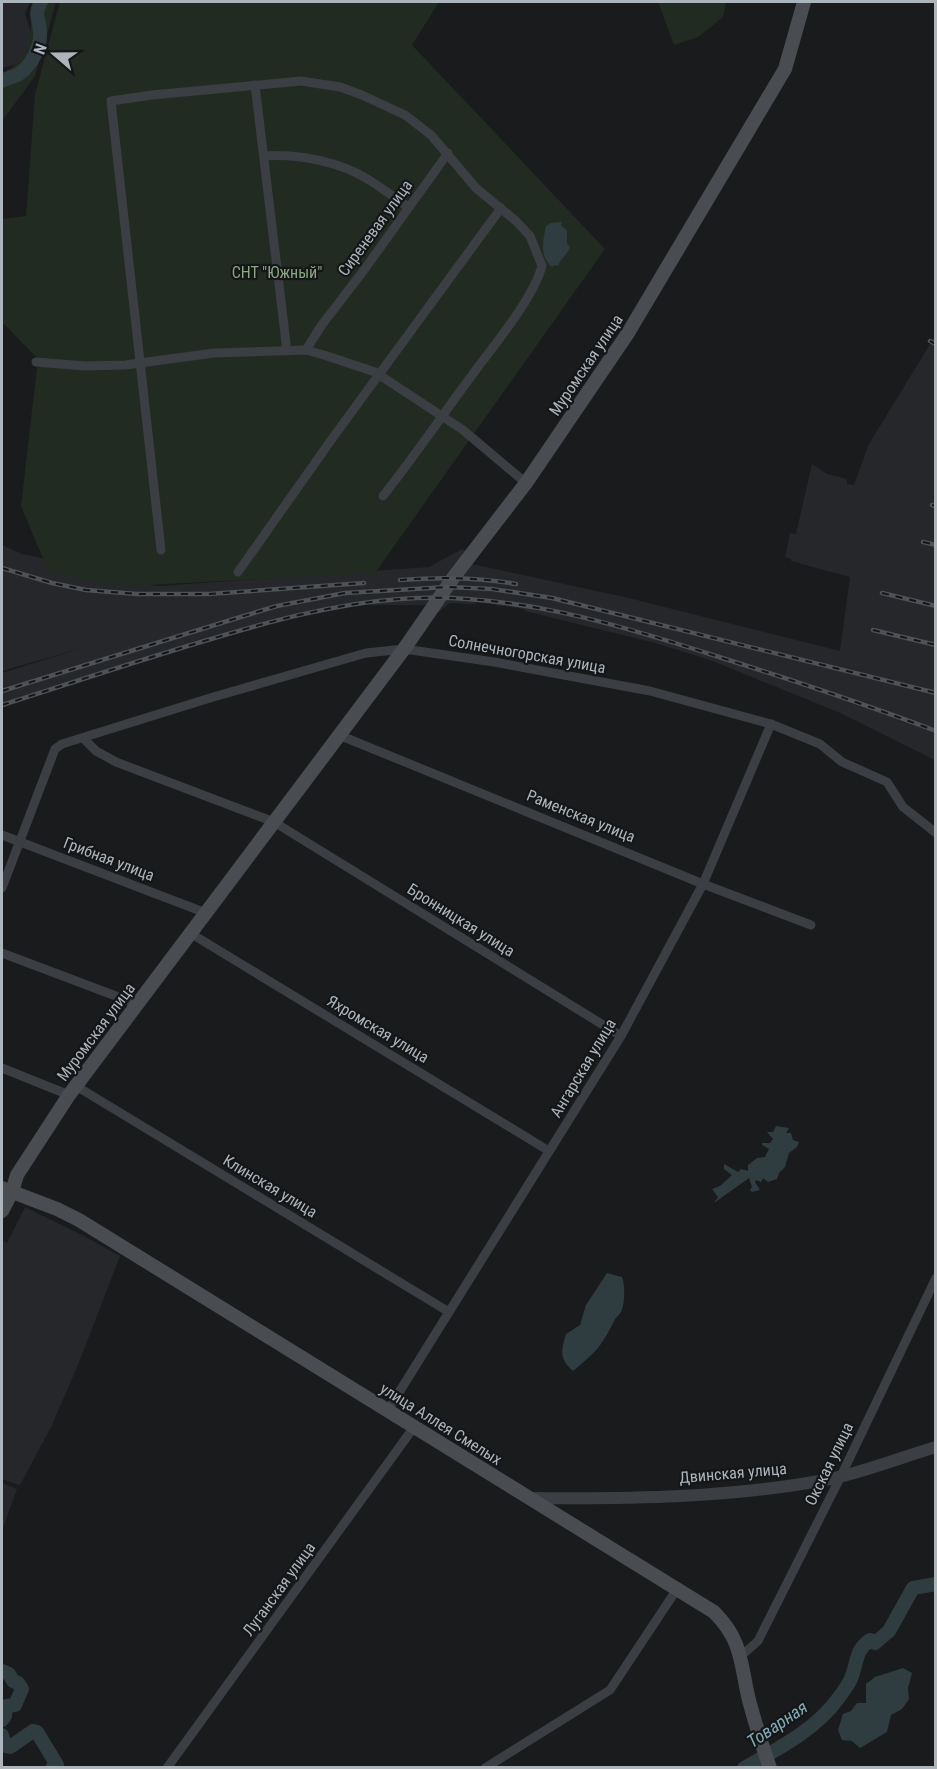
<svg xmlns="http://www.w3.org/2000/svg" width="937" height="1769" viewBox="0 0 937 1769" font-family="'Roboto Condensed',sans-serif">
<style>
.built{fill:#26272a}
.green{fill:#222b22}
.water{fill:#2f3d41}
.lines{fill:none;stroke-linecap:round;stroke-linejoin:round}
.river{stroke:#2f3d41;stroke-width:14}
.minor{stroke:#3b3e42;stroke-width:9}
.tertiary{stroke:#3b3e42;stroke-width:12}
.secondary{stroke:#494d52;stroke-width:14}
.rail-casing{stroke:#4e5257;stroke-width:4.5}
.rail{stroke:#151618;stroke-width:2;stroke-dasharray:7;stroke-linecap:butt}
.labels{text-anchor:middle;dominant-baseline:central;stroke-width:4.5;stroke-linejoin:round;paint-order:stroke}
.street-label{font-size:16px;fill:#acb5bc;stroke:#151618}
.park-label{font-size:16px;fill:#89a783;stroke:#151618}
.water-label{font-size:18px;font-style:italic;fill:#83abb7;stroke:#151618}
</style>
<rect width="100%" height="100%" fill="#1a1b1d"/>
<g class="built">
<path d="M2 2H30L25 13 34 43 28 61 2 68Z"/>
<path d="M935 336V760L838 712 710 660 655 643 525 611 523 609 476 602 475 604 450 603 439 612 433 607 472 564 629 598 840 651 850 577 791 561V559L785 557 790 533 796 534 812 464 827 474 847 479V484L854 485 869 444Z"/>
<path d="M2 545 22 554 47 559 92 580 160 586 429 567 462 549 467 551 429 605H361L290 617 185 648 2 708V673L82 648 2 671Z"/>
<path d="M25 1207 84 1236 120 1256 78 1365 51 1427 20 1485 2 1479V1243L4 1241 7 1243Z"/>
<path d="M2 1483 17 1489 2 1531Z"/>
</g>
<g class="green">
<path d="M34 2H56L35 76 2 121V73C12 70 24 57 28 46 33 32 29 15 34 2Z"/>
<path d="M60 2H439L412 45 605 249 375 573 128 586 49 573 21 506 38 359 2 322V219L26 216 35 94Z"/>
<path d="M658 2H726L723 17 698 37 674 45Z"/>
</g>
<g class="water">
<path d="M562 222 561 225 567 231V244L570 247C567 255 561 258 558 266L555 265 552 267C539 256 543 240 546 226L551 223Z"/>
<path d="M776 1126 789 1128 786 1133H791L793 1140 799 1142 797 1147 789 1153 785 1167 779 1173 777 1179 768 1182 763 1178 761 1182 756 1180 755 1182 760 1190 752 1192 750 1190 752 1187 749 1178 714 1203 718 1197 712 1189 720 1186 732 1175 724 1169V1164L738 1172 741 1169 748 1171V1165L757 1158 765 1157 769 1149 762 1145V1143H770L773 1139 767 1132H773Z"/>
<path d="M607 1273 622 1277C625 1285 625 1301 622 1309 621 1314 616 1317 614 1321 602 1346 595 1353 573 1371 559 1359 561 1350 566 1334L580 1325 586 1305Z"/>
<path d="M903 1668 912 1673 908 1688 909 1699 902 1709 891 1715 887 1732 860 1748 852 1741 842 1740 838 1730 843 1714 851 1711 857 1703H866V1684L875 1677Z"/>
</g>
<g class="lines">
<g class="river">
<path d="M2 81C7 78 14 77 19 74 31 66 41 47 40 33 40 18 33 17 41 2"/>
<path d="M2 1671 9 1674 13 1681 18 1683 22 1689 15 1705 6 1706 5 1716 2 1720"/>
<path d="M2 1735 5 1746 10 1747 33 1731 37 1732 57 1765 52 1768"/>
<path d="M744 1768C780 1748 817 1729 840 1696 844 1690 850 1683 852 1676 858 1660 855 1651 870 1640L875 1643 889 1631 913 1588 936 1584"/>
</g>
<g class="minor">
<path d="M255 85 287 351"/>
<path d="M264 156C297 153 341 162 369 180 382 188 395 198 408 207"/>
<path d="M306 350 321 326 364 270 448 153"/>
<path d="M36 362 85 366 125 365 214 353 306 350 324 355 375 372 463 430 526 483"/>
<path d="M161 550 111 101 152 95 301 81 340 87 362 95 405 115 431 135 476 188 516 221 530 236 542 266C533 298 499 339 478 367 446 410 416 454 383 496"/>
<path d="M238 572 334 436 501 208"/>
<path d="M339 735 703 884 811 925"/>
<path d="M83 738 96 751 116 762 274 822 621 1036"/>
<path d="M2 835 206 913"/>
<path d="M2 888 55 749 62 744 210 698 366 653 404 649 494 662 650 691 771 724 820 744 842 762 887 782 903 807 936 833"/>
<path d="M190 933 549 1151"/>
<path d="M2 953 137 1004"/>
<path d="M2 1068 69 1095"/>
<path d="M76 1086 449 1312"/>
<path d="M388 1410 621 1036 703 884 771 724"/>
<path d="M741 1656 758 1641 841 1476 936 1278"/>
<path d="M167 1768 414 1427"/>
<path d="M485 1768 610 1690 677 1589"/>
</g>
<path class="tertiary" d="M529 1498C629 1499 732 1498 830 1479 864 1472 902 1457 936 1447"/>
<g class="secondary">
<path d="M2 1188 57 1209 79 1220 714 1612C743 1641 740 1663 749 1700 755 1723 762 1745 770 1768"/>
<path d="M2 1211 12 1192 17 1175 69 1095 404 649 453 578 526 483 628 333 785 69 804 2"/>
</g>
<defs>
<g id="rail">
<path d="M930 341 936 344"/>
<path d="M932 505 936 506"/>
<path d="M923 542 936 545"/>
<path d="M2 568 52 583 86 590 137 594H209L364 583"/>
<path d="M400 580C439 577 478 577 516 584"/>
<path d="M882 593 936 606"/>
<path d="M873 630 936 645"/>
<path d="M2 691 234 619 277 606 345 593 448 587 492 589 552 598 936 693"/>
<path d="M2 705C68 684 134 662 201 642 267 622 332 604 400 599 509 591 617 624 719 657 792 680 864 704 936 731"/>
</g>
</defs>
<use href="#rail" class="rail-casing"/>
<use href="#rail" class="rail"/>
</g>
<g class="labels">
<g class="street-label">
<text transform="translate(375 228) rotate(-54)">Сиреневая улица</text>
<text transform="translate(586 365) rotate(-56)">Муромская улица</text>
<text transform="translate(527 654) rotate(10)">Солнечногорская улица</text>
<text transform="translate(581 816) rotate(22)">Раменская улица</text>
<text transform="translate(109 859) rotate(21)">Грибная улица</text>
<text transform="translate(461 920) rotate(32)">Бронницкая улица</text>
<text transform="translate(378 1029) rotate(31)">Яхромская улица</text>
<text transform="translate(96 1032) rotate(-53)">Муромская улица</text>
<text transform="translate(583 1068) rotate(-59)">Ангарская улица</text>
<text transform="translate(270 1186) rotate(31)">Клинская улица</text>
<text transform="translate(441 1424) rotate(32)">улица Аллея Смелых</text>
<text transform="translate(829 1464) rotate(-64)">Окская улица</text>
<text transform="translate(733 1473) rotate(-5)">Двинская улица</text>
<text transform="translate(279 1589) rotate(-54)">Луганская улица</text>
</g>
<g class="park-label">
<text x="277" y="272">СНТ "Южный"</text>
</g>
<g class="water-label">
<text transform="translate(777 1724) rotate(-34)">Товарная</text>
</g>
</g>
<rect width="937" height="1769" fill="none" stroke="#acb5bc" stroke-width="6"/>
<g transform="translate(54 54) rotate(290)" stroke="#151618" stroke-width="4.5" paint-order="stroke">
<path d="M0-4.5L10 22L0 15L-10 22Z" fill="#acb5bc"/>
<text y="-9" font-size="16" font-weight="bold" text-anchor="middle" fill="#acb5bc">N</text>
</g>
</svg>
